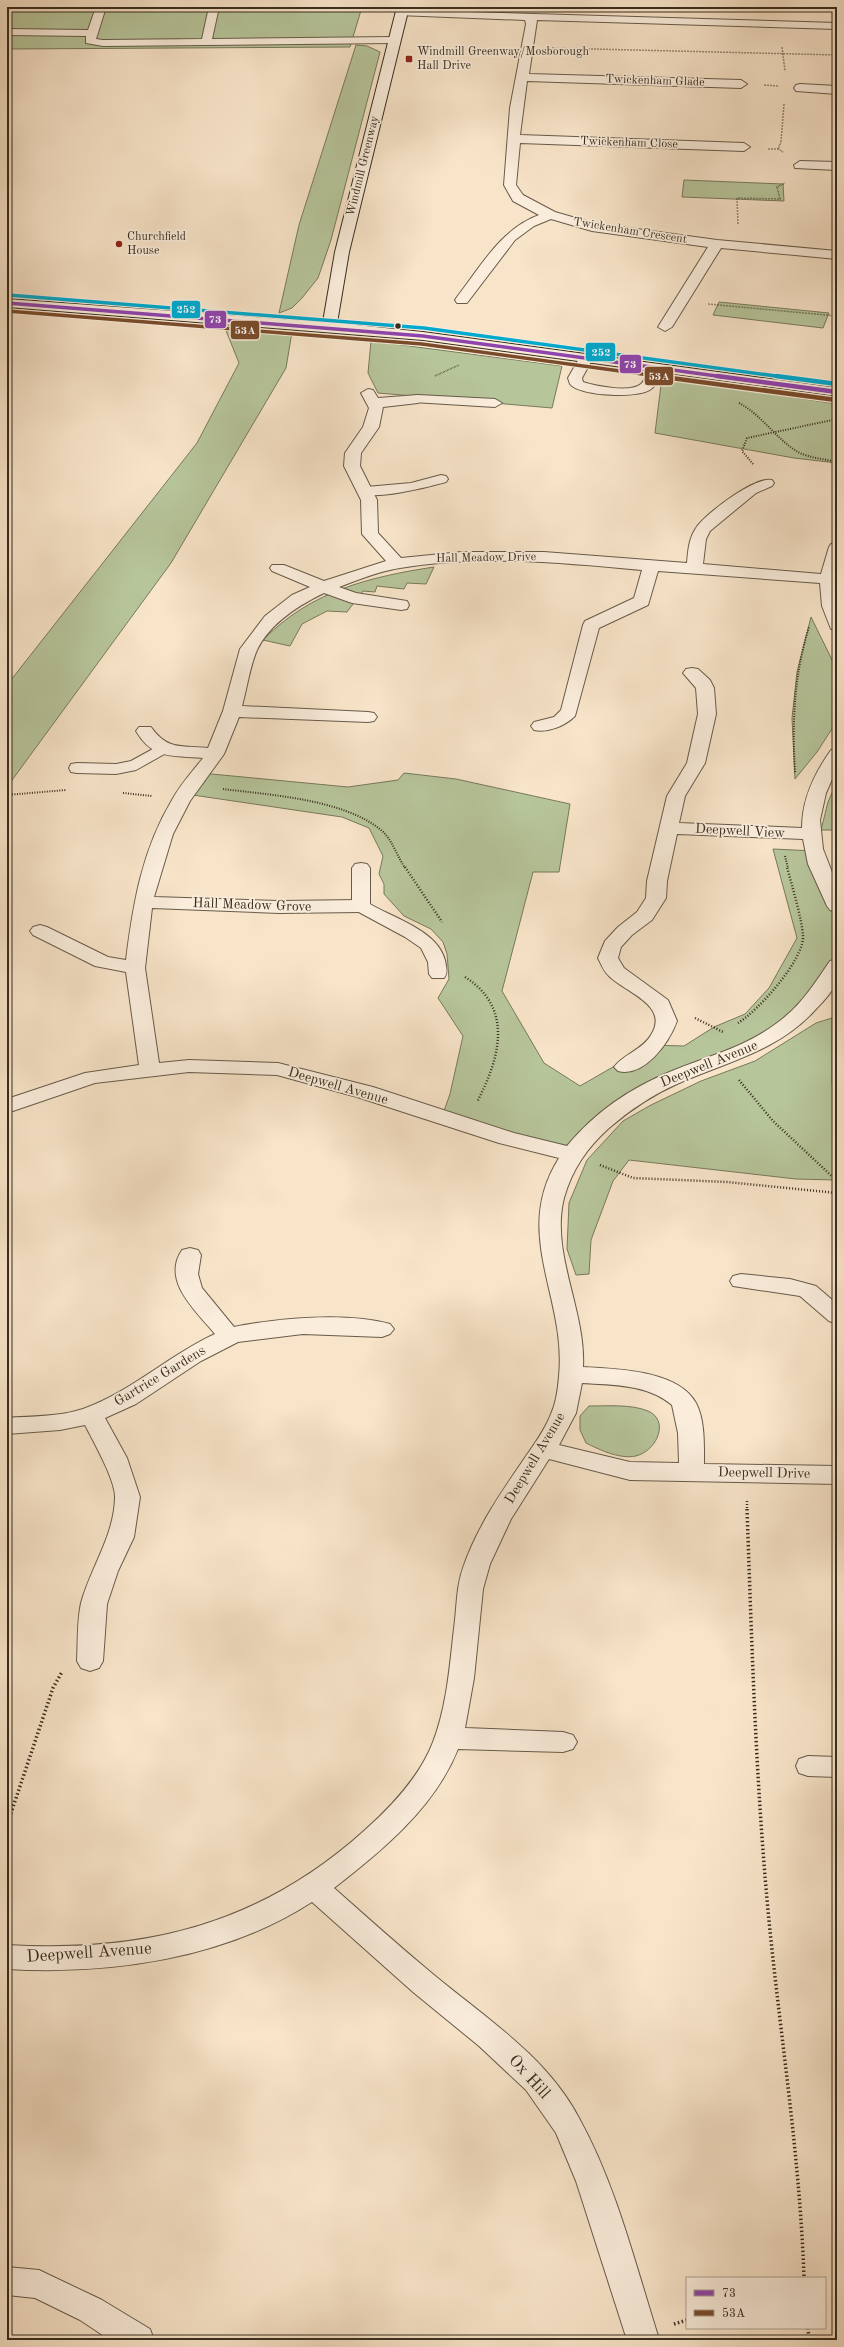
<svg xmlns="http://www.w3.org/2000/svg" width="844" height="2347" viewBox="0 0 844 2347" font-family="'Old Standard TT',serif">
<style>
.green{fill:#b7c59b;stroke:#77795c}
.lines{fill:none;stroke-linecap:round;stroke-linejoin:round}
.lane-casing{stroke:#675b49;stroke-width:2}
.street-casing{stroke:#675b49;stroke-width:2}
.secondary-casing{stroke:#372d1e;stroke-width:2}
.path-far3{stroke:#372d1e;stroke-width:1.5;stroke-dasharray:0.5 1;stroke-linecap:butt}
.path-far2{stroke:#372d1e;stroke-width:2;stroke-dasharray:1 1.5;stroke-linecap:butt}
.path-far1{stroke:#372d1e;stroke-width:2.5;stroke-dasharray:1 2;stroke-linecap:butt}
.path{stroke:#372d1e;stroke-width:3.5;stroke-dasharray:1.5 2.5;stroke-linecap:butt}
.lane{fill:#faeddc;fill-rule:evenodd}
.street{fill:#faeddc;fill-rule:evenodd}
.secondary{fill:#faeddc;fill-rule:evenodd}
.bus-1-far1-casing{stroke:#faeddc;stroke-width:5.5}
.bus-1-casing{stroke:#faeddc;stroke-width:7}
.bus-2-far1-casing{stroke:#faeddc;stroke-width:5.5}
.bus-2-casing{stroke:#faeddc;stroke-width:7}
.bus-3-far1-casing{stroke:#faeddc;stroke-width:5.5}
.bus-3-casing{stroke:#faeddc;stroke-width:7}
.bus-1-far1{stroke:#8e44ad;stroke-width:3.5}
.bus-1{stroke:#8e44ad;stroke-width:4.5}
.bus-2-far1{stroke:#7a4b2a;stroke-width:3.5}
.bus-2{stroke:#7a4b2a;stroke-width:4.5}
.bus-3-far1{stroke:#00a9ce;stroke-width:3.5}
.bus-3{stroke:#00a9ce;stroke-width:4.5}
.poi-dot{fill:#8f2418;stroke:#faeddc;stroke-width:1.5}
.bus-dot{fill:#372d1e;stroke:#faeddc;stroke-width:1.5}
.labels{text-anchor:middle;dominant-baseline:central;stroke-width:3.5;stroke-linejoin:round;paint-order:stroke}
.far-poi-label{font-size:12px;fill:#372d1e;stroke:#faeddc;text-anchor:start}
.far-street-label{font-size:12px;fill:#372d1e;stroke:#faeddc}
.street-label{font-size:14px;fill:#372d1e;stroke:#faeddc}
.near-street-label{font-size:17px;fill:#372d1e;stroke:#faeddc}
.line-badge{stroke:#faeddc;stroke-width:1.5}
.badge-label{font-size:11px;text-anchor:middle;font-weight:bold;fill:#fff}
</style>
<rect width="100%" height="100%" fill="#f8e4c9"/>
<filter id="stains"><feTurbulence type="fractalNoise" baseFrequency=".005" numOctaves="4"/><feColorMatrix values="0 0 0 0 .2 0 0 0 0 .09 0 0 0 0 .02 0 0 0 .5 -.17"/></filter>
<radialGradient id="worn" r=".72"><stop offset=".6" stop-color="#630" stop-opacity="0"/><stop offset="1" stop-color="#630" stop-opacity=".3"/></radialGradient>
<g class="green">
<path d="M7 7H362L350 47 7 49Z"/>
<path d="M356 45 367 46 380 52 331 240 318 278 302 298 292 308 279 313 299 225Z"/>
<path d="M684 180 783 184 784 201 682 197Z"/>
<path d="M719 302 829 313 823 328 713 315Z"/>
<path d="M225 328 292 332 286 368 171 563 7 787V685L197 443 239 363Z"/>
<path d="M371 341 562 366 552 408 378 393 368 373Z"/>
<path d="M662 377 837 404V463L794 458 655 433Z"/>
<path d="M434 567 426 584 407 583 404 589 377 586 375 592 363 591 347 612 327 611 302 624 290 646 263 640C311 591 369 577 434 567Z"/>
<path d="M811 617 837 670V721L817 752 795 779 792 718 797 672Z"/>
<path d="M201 773 348 787 398 780 404 773 456 779 570 804 559 872H533L502 991 544 1063 580 1086 651 1045 684 1046 714 1027 745 1014 769 988 797 938 773 849 815 851 837 906V965L800 1016 678 1075 572 1154 441 1119 450 1094 463 1036 438 998 449 979 447 954 443 942 431 929 404 916 384 894V884L379 874 383 856 369 828 342 817 186 794Z"/>
<path d="M837 781V830H821L828 802Z"/>
<path d="M832 1018V1085L837 1086V1180L796 1179 629 1160 613 1181 591 1240 589 1274 576 1275 567 1249 569 1203 587 1160 623 1121 651 1105 701 1081 755 1061 816 1023Z"/>
<path d="M589 1406C607 1406 631 1404 648 1411 669 1420 658 1448 639 1455 623 1461 600 1450 586 1443L580 1430V1416Z"/>
</g>
<g class="lines">
<defs>
<g id="lane">
<path d="M96 7H106L96 39 103 40 202 39 209 7H219L212 39 394 37 399 40 394 43 103 46 86 43V36L7 35V29L88 30Z"/>
<path d="M586 354 593 358 582 378 583 382C595 386 631 393 641 384 647 379 646 370 650 364H660L662 367C660 375 658 384 651 389 639 399 579 396 570 384L568 378 581 355Z"/>
<path d="M418 395 495 399 502 403 495 407 413 402 411 399 413 396Z"/>
<path d="M441 475 446 476 448 479 446 482C432 486 367 503 359 491L366 487 411 483Z"/>
<path d="M162 744 168 746 170 749 168 752 136 770 116 774 77 773 71 772 69 768 71 764 77 763 116 764 131 761Z"/>
<path d="M361 863 367 864 370 868V904C395 919 443 932 446 966 447 971 447 974 444 978H432L429 974 428 962 421 948 405 937 355 910 352 906V868L355 864Z"/>
<path d="M808 1756 837 1757V1777L808 1776 799 1773 796 1766 799 1759Z"/>
</g>
<g id="street">
<path d="M402 10 837 23V29L537 20 529 74 741 80 747 84 741 88 527 81 520 135 744 143 750 147 744 151 520 143 516 185 523 195 555 212 593 223 717 240 837 251V259L721 248 672 327 665 331 658 327 708 247 592 231 551 219 534 226 515 240 467 303H457L455 300 457 297C481 266 501 229 539 215L513 201 504 185 510 108 526 24 525 20 398 15 396 13 398 11Z"/>
<path d="M800 84 837 86V94L796 91 794 88 796 85Z"/>
<path d="M800 161 837 162V170L795 168 794 165Z"/>
<path d="M368 389 373 390 378 398 418 395 425 399 418 403 383 407 379 427 361 453 360 466 377 500 378 533 401 558 461 552H544L687 563C688 551 689 538 696 528 705 514 755 476 772 480L774 483 772 486 756 493 710 531 706 539 703 564 821 574 829 547 831 544 837 542V630L831 629 822 606 820 583 658 571 648 605 599 628 575 716C565 726 548 733 534 730L531 726 534 722 554 717 561 710 583 625 585 621 634 598 642 570C562 563 479 554 400 568 379 571 358 580 339 587L356 593 407 601 409 605 407 609 401 610 352 603 324 593C299 605 270 623 257 650 250 666 247 688 242 706L368 712 374 713 377 717 374 721 368 722 239 717 224 754 190 801 173 834 154 897 279 901 361 900 368 902 371 906 368 910 361 912 279 913 152 908 145 968 159 1063 189 1060 278 1063 373 1087 514 1133 567 1146C595 1112 632 1087 672 1071 708 1056 746 1047 777 1023 801 1006 814 984 830 961L837 959C837 966 839 977 836 983 832 992 823 1002 816 1009 779 1051 726 1062 677 1084 652 1095 630 1110 609 1128 587 1148 572 1169 564 1198 550 1253 586 1310 583 1367 617 1369 678 1370 696 1403 705 1420 704 1445 704 1464L837 1466V1484L630 1480 549 1459 511 1519 490 1564 483 1589 474 1678 465 1728 563 1732 573 1735 577 1742 573 1749 563 1752 458 1749C435 1807 382 1851 334 1888 367 1917 400 1947 434 1975 486 2018 547 2057 579 2118 616 2185 635 2263 658 2336L657 2340H627L576 2181 556 2133 526 2090 479 2046 413 1992 312 1902C224 1959 110 1975 7 1969V1945C146 1953 261 1924 365 1830 393 1805 420 1776 433 1742 448 1703 450 1660 455 1620 457 1601 457 1583 464 1565 477 1528 500 1494 522 1462 532 1447 544 1432 551 1414 556 1403 558 1389 559 1376 567 1297 511 1234 559 1158L499 1143 357 1097 277 1075 189 1072 95 1083 7 1113V1099L85 1073 139 1065 126 972 95 966 33 935 30 931 33 927 40 925 47 927 108 957 126 960C133 904 142 850 172 800 180 785 192 772 203 758 172 755 153 760 136 731L139 727H151C168 751 182 745 208 748L223 711 240 649 265 616 292 595 310 587 272 571 270 568 272 565H284L324 581 386 561 362 534 361 500 344 466 345 453 363 427 369 408 361 393ZM582 1383C613 1385 647 1384 672 1405L678 1433 679 1463 630 1462 559 1445 576 1413Z"/>
<path d="M692 668 698 669 710 680 714 688 716 714 705 763 685 796 679 823 802 828C802 799 814 774 831 750L837 749V768L826 793 820 820 823 849 837 885V912L830 910 827 906 808 864 803 839 677 834 667 881 666 898 652 920 632 935 621 947 618 958 624 968 668 1000 677 1021C669 1043 644 1078 618 1071L614 1067C624 1054 642 1050 651 1035 670 1005 626 993 609 976 604 972 601 964 598 958L605 941 618 927 637 912 646 898 647 881 667 796 687 763 698 714 696 688 683 673 686 669Z"/>
<path d="M190 1248 198 1250 201 1255 198 1274 202 1288 234 1327C278 1318 347 1312 390 1324L394 1329 390 1334 382 1337 303 1334 238 1342 201 1361 136 1404 105 1418 127 1458 140 1497 134 1537 118 1571 107 1604 103 1661 99 1668 90 1671 81 1668 77 1661C78 1642 77 1621 81 1603 91 1567 114 1536 115 1498 116 1481 93 1441 85 1425L60 1430 7 1434V1418C31 1416 59 1417 83 1409 131 1392 169 1355 215 1334 196 1311 161 1281 182 1250Z"/>
<path d="M741 1274 790 1279 816 1286 837 1304V1324L829 1321 800 1296 733 1286 730 1281 733 1276Z"/>
<path d="M7 2267 39 2270 102 2300 150 2329 154 2340H110L80 2320 35 2298 7 2295Z"/>
</g>
<path id="secondary" d="M397 7H409L349 252 337 323 423 332 837 388V396L423 340 7 307V299L323 322 335 252Z"/>
</defs>
<use href="#lane" class="lane-casing"/>
<use href="#street" class="street-casing"/>
<use href="#secondary" class="secondary-casing"/>
<g class="path-far3">
<path d="M782 47 785 71"/>
<path d="M552 48 837 55"/>
<path d="M764 85 779 86"/>
<path d="M768 149H778"/>
<path d="M783 152 778 149 781 142 784 104"/>
<path d="M738 224 737 198 780 199 777 187 785 183"/>
<path d="M708 304 837 316"/>
<path d="M435 376 459 365"/>
</g>
<g class="path-far2">
<path d="M739 403C762 415 776 439 798 452 809 458 825 459 837 462"/>
<path d="M753 464 742 451 747 438 837 419"/>
<path d="M795 772C792 722 794 675 809 627"/>
<path d="M223 789C270 795 343 799 381 830 392 839 397 856 405 868"/>
<path d="M123 793 152 796"/>
<path d="M7 795 66 790"/>
<path d="M785 856 788 868"/>
</g>
<g class="path-far1">
<path d="M405 867 442 922"/>
<path d="M465 977C514 1008 500 1058 477 1102"/>
<path d="M695 1018 723 1032"/>
<path d="M738 1023C758 1011 804 960 803 936 802 919 792 886 787 867"/>
<path d="M739 1080 773 1121 837 1181"/>
<path d="M600 1165 633 1178 727 1182 837 1193"/>
<path d="M747 1501V1510"/>
</g>
<g class="path">
<path d="M747 1509C752 1649 756 1791 770 1931 782 2047 800 2161 804 2278"/>
<path d="M7 1825 53 1688 62 1672"/>
<path d="M674 2324 687 2320"/>
<path d="M808 2328 809 2340"/>
</g>
<use href="#lane" class="lane"/>
<use href="#street" class="street"/>
<use href="#secondary" class="secondary"/>
<defs>
<path id="bus-1-far1" d="M7 303 423 336 724 377"/>
<path id="bus-1" d="M717 376 837 392"/>
<path id="bus-2-far1" d="M7 311 422 344 664 377"/>
<path id="bus-2" d="M656 376 836 400"/>
<path id="bus-3-far1" d="M8 295 424 328 783 377"/>
<path id="bus-3" d="M776 376 837 384"/>
</defs>
<use href="#bus-1-far1" class="bus-1-far1-casing"/>
<use href="#bus-1" class="bus-1-casing"/>
<use href="#bus-2-far1" class="bus-2-far1-casing"/>
<use href="#bus-2" class="bus-2-casing"/>
<use href="#bus-3-far1" class="bus-3-far1-casing"/>
<use href="#bus-3" class="bus-3-casing"/>
<use href="#bus-1-far1" class="bus-1-far1"/>
<use href="#bus-1" class="bus-1"/>
<use href="#bus-2-far1" class="bus-2-far1"/>
<use href="#bus-2" class="bus-2"/>
<use href="#bus-3-far1" class="bus-3-far1"/>
<use href="#bus-3" class="bus-3"/>
</g>
<g class="poi-dot">
<rect x="405" y="55" width="8" height="8" rx="2"/>
<circle cx="119" cy="244" r="4"/>
</g>
<circle class="bus-dot" cx="398" cy="326" r="3.5"/>
<g class="labels">
<g class="far-poi-label">
<text x="417" y="52">Windmill Greenway/Mosborough<tspan x="417" dy="14">Hall Drive</tspan></text>
<text x="127" y="237">Churchfield<tspan x="127" dy="14">House</tspan></text>
</g>
<g class="far-street-label">
<text transform="translate(655 81) rotate(2)">Twickenham Glade</text>
<text transform="translate(629 143) rotate(2)">Twickenham Close</text>
<text transform="translate(363 166) rotate(-76)">Windmill Greenway</text>
<text transform="translate(630 231) rotate(9)">Twickenham Crescent</text>
<text transform="translate(486 558) rotate(-1)">Hall Meadow Drive</text>
</g>
<g class="street-label">
<text transform="translate(740 831) rotate(3)">Deepwell View</text>
<text transform="translate(252 905) rotate(2)">Hall Meadow Grove</text>
<text transform="translate(709 1064) rotate(-22)">Deepwell Avenue</text>
<text transform="translate(338 1086) rotate(16)">Deepwell Avenue</text>
<text transform="translate(160 1376) rotate(-31)">Gartrice Gardens</text>
<text transform="translate(535 1458) rotate(-59)">Deepwell Avenue</text>
<text transform="translate(764 1473) rotate(1)">Deepwell Drive</text>
</g>
<g class="near-street-label">
<text transform="translate(89 1953) rotate(-4)">Deepwell Avenue</text>
<text transform="translate(529 2077) rotate(48)">Ox Hill</text>
</g>
</g>
<g class="line-badge">
<rect x="171" y="300" width="30" height="19" rx="4" fill="#00a9ce"/>
<rect x="204" y="310" width="23" height="19" rx="4" fill="#8e44ad"/>
<rect x="230" y="320" width="30" height="20" rx="4" fill="#7a4b2a"/>
<rect x="585" y="342" width="31" height="20" rx="4" fill="#00a9ce"/>
<rect x="619" y="354" width="23" height="20" rx="4" fill="#8e44ad"/>
<rect x="644" y="366" width="30" height="20" rx="4" fill="#7a4b2a"/>
</g>
<g class="badge-label">
<text x="186" y="313">252</text>
<text x="215" y="323">73</text>
<text x="245" y="334">53A</text>
<text x="601" y="356">252</text>
<text x="630" y="368">73</text>
<text x="659" y="380">53A</text>
</g>
<rect width="844" height="2347" fill="none" stroke="#f8e4c9" stroke-width="24"/>
<rect x="8" y="8" width="828" height="2331" fill="none" stroke="#372d1e" stroke-width="2"/>
<rect x="12" y="12" width="820" height="2323" fill="none" stroke="#372d1e"/>
<rect x="686" y="2277" width="140" height="52" fill="#faeddc" stroke="#aca090"/>
<rect x="694" y="2290" width="20" height="6" fill="#8e44ad" stroke="#aca090"/>
<text x="722" y="2297" font-size="12" fill="#372d1e">73</text>
<rect x="694" y="2310" width="20" height="6" fill="#7a4b2a" stroke="#aca090"/>
<text x="722" y="2317" font-size="12" fill="#372d1e">53A</text>
<rect width="100%" height="100%" filter="url(#stains)"/>
<rect width="100%" height="100%" fill="url(#worn)"/>
</svg>
